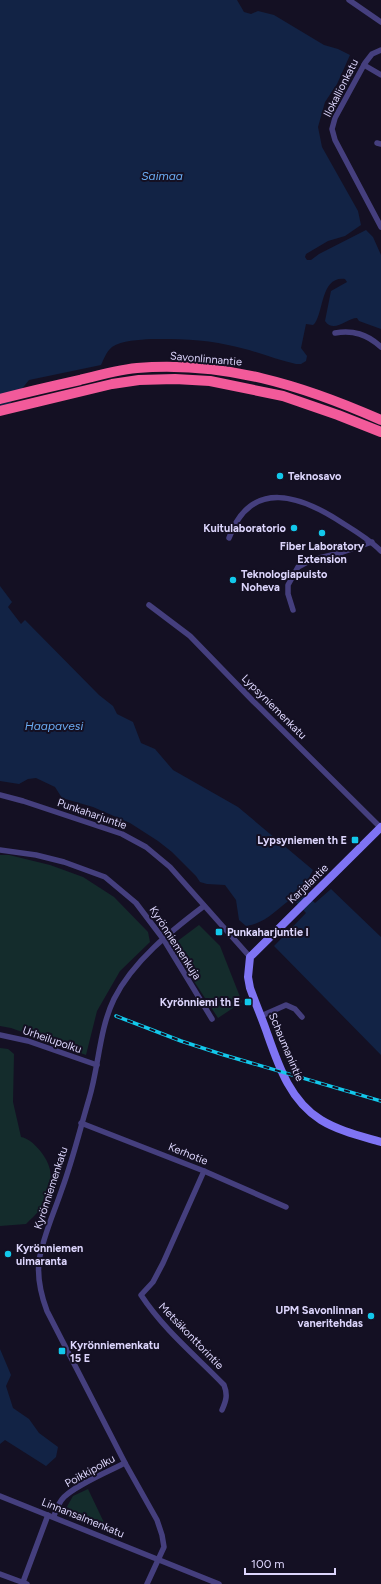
<svg xmlns="http://www.w3.org/2000/svg" width="381" height="1584" viewBox="0 0 381 1584" font-family="Figtree,sans-serif">
<style>
.green{fill:#142c2c}
.water{fill:#122345}
.lines{fill:none;stroke-linecap:round;stroke-linejoin:round}
.street{stroke:#453f7e;stroke-width:5.5}
.secondary{stroke:#7f74f4;stroke-width:8}
.highway{stroke:#f25a9a;stroke-width:10}
.rail-casing{stroke:#12c8eb;stroke-width:3.5}
.rail{stroke:#141023;stroke-width:2;stroke-dasharray:6;stroke-linecap:butt}
.poi-dot{fill:#12c8eb;stroke:#141023;stroke-width:1.5}
.labels{text-anchor:middle;dominant-baseline:central;stroke-width:4;stroke-linejoin:round;paint-order:stroke}
.street-label{font-size:11px;fill:#dcd5fc;stroke:#141023}
.poi-label{font-size:11px;font-weight:bold;fill:#dcd5fc;stroke:#141023;text-anchor:start}
.water-label{font-size:12px;font-style:italic;fill:#6bacf3;stroke:#141023}
</style>
<rect width="100%" height="100%" fill="#141023"/>
<g class="green">
<path d="M0 855H9L50 865 83 877 114 897 148 932 150 942 120 971 97 1011 86 1055 11 1028 0 1026Z"/>
<path d="M199 925 220 946 242 1002 218 1018 171 946Z"/>
<path d="M0 1048 8 1049 14 1054 13 1102 21 1137C33 1139 48 1158 50 1170 51 1176 51 1186 50 1192 47 1205 35 1215 26 1224L0 1226Z"/>
<path d="M88 1489 108 1531 64 1512 73 1496Z"/>
</g>
<g class="water">
<path d="M0 0H237L244 12 251 14 258 11 274 15 324 45 338 49 350 55 337 84 325 102 318 127 322 147 358 211 361 225 345 236 328 241 306 254 305 257 307 260H311L319 254 366 230 373 237 381 255V329L359 321 357 318C347 318 334 334 325 321L331 291 347 282 345 279C321 276 324 310 315 323L313 325 306 324 301 348 307 356 306 361 301 364H296C273 359 251 349 228 345 202 339 177 339 151 339 139 340 122 340 112 347 106 352 104 359 101 365L29 380 0 416Z"/>
<path d="M0 586 12 602 8 607 21 624 25 620 99 695 113 706 117 714 133 722 141 743 155 749 173 770 238 807 313 870 302 891 315 903 331 889 381 937V1055L274 946 306 913 292 898C276 910 266 923 246 926L239 920 236 900 225 885 207 884 200 882 196 876 172 852 158 841 130 823 93 807 62 798 55 787 36 778 28 779 19 784 0 781Z"/>
<path d="M0 1349 11 1375 6 1386 13 1408 29 1419 39 1433 58 1447 56 1457 46 1466 5 1440 0 1444Z"/>
</g>
<g class="lines">
<g class="street">
<path d="M349 0 381 22"/>
<path d="M381 50 372 54 365 63 335 118 332 129 335 140 381 227"/>
<path d="M364 65 381 75"/>
<path d="M377 143 381 144"/>
<path d="M335 333C353 330 367 334 381 347"/>
<path d="M229 538C251 477 302 496 344 524 357 532 370 540 381 551"/>
<path d="M149 605 190 636 253 701 380 827"/>
<path d="M293 610 288 594V585L298 567 311 560 340 553 372 542"/>
<path d="M0 795 23 801 122 834 146 847 170 867 250 957"/>
<path d="M0 850 36 855 64 862 105 877 136 903 164 940 212 1019"/>
<path d="M261 1016 286 1005 295 1009 302 1017"/>
<path d="M0 1035 28 1041 97 1065"/>
<path d="M81 1123 204 1171 286 1207"/>
<path d="M204 1171 163 1263 153 1282 141 1295C164 1330 196 1356 224 1385 228 1395 226 1401 222 1410"/>
<path d="M0 1496 219 1584"/>
<path d="M54 1516C56 1510 59 1502 64 1497 78 1484 107 1472 125 1463"/>
<path d="M0 1574 27 1584"/>
<path d="M23 1582 48 1515"/>
<path d="M147 1584 164 1547 162 1535 157 1520 125 1463 47 1311C41 1295 37 1279 39 1261 43 1236 54 1213 62 1189 73 1159 80 1129 89 1099 99 1066 99 1030 114 999 133 961 171 931 204 906"/>
</g>
<path class="secondary" d="M381 827 250 957 248 977 250 988C255 1002 261 1016 266 1030 278 1064 289 1100 321 1120 339 1131 361 1136 381 1142"/>
<g class="highway">
<path d="M0 399C27 392 53 386 80 380 99 375 117 370 137 368 224 361 302 385 381 420"/>
<path d="M0 411 112 384 139 380 175 379 210 381 283 396 338 415 381 432"/>
</g>
<defs>
<path id="rail" d="M116 1016 181 1041 224 1055 381 1101"/>
</defs>
<use href="#rail" class="rail-casing"/>
<use href="#rail" class="rail"/>
</g>
<g class="poi-dot">
<circle cx="280" cy="476" r="4"/>
<circle cx="294" cy="528" r="4"/>
<circle cx="322" cy="533" r="4"/>
<circle cx="233" cy="580" r="4"/>
<rect x="351" y="836" width="8" height="8" rx="2"/>
<rect x="215" y="928" width="8" height="8" rx="2"/>
<rect x="244" y="998" width="8" height="8" rx="2"/>
<circle cx="8" cy="1254" r="4"/>
<circle cx="371" cy="1316" r="4"/>
<rect x="58" y="1347" width="8" height="8" rx="2"/>
</g>
<g class="labels">
<g class="street-label">
<text transform="translate(341 88) rotate(-63)">Ilokallionkatu</text>
<text transform="translate(206 359) rotate(5)">Savonlinnantie</text>
<text transform="translate(274 707) rotate(45)">Lypsyniemenkatu</text>
<text transform="translate(92 814) rotate(19)">Punkaharjuntie</text>
<text transform="translate(308 884) rotate(-44)">Karjalantie</text>
<text transform="translate(175 943) rotate(57)">Kyrönniemenkuja</text>
<text transform="translate(52 1040) rotate(19)">Urheilupolku</text>
<text transform="translate(286 1047) rotate(67)">Schaumanintie</text>
<text transform="translate(188 1154) rotate(22)">Kerhotie</text>
<text transform="translate(51 1188) rotate(-72)">Kyrönniemenkatu</text>
<text transform="translate(191 1336) rotate(46)">Metsäkonttorintie</text>
<text transform="translate(90 1471) rotate(-29)">Poikkipolku</text>
<text transform="translate(83 1518) rotate(22)">Linnansalmenkatu</text>
</g>
<g class="poi-label">
<text x="288" y="476">Teknosavo</text>
<text x="286" y="528" text-anchor="end">Kuitulaboratorio</text>
<text x="322" y="546" text-anchor="middle">Fiber Laboratory<tspan x="322" dy="13">Extension</tspan></text>
<text x="241" y="574">Teknologiapuisto<tspan x="241" dy="13">Noheva</tspan></text>
<text x="347" y="840" text-anchor="end">Lypsyniemen th E</text>
<text x="227" y="932">Punkaharjuntie I</text>
<text x="240" y="1002" text-anchor="end">Kyrönniemi th E</text>
<text x="16" y="1248">Kyrönniemen<tspan x="16" dy="13">uimaranta</tspan></text>
<text x="363" y="1310" text-anchor="end">UPM Savonlinnan<tspan x="363" dy="13">vaneritehdas</tspan></text>
<text x="70" y="1345">Kyrönniemenkatu<tspan x="70" dy="13">15 E</tspan></text>
</g>
<g class="water-label">
<text x="162" y="176">Saimaa</text>
<text x="54" y="726">Haapavesi</text>
</g>
</g>
<path d="M245 1568v6h90v-6" fill="none" stroke="#dcd5fc" stroke-width="2"/>
<text x="251" y="1568" font-size="12" fill="#dcd5fc" stroke="#141023" stroke-width="3" paint-order="stroke">100 m</text>
</svg>
